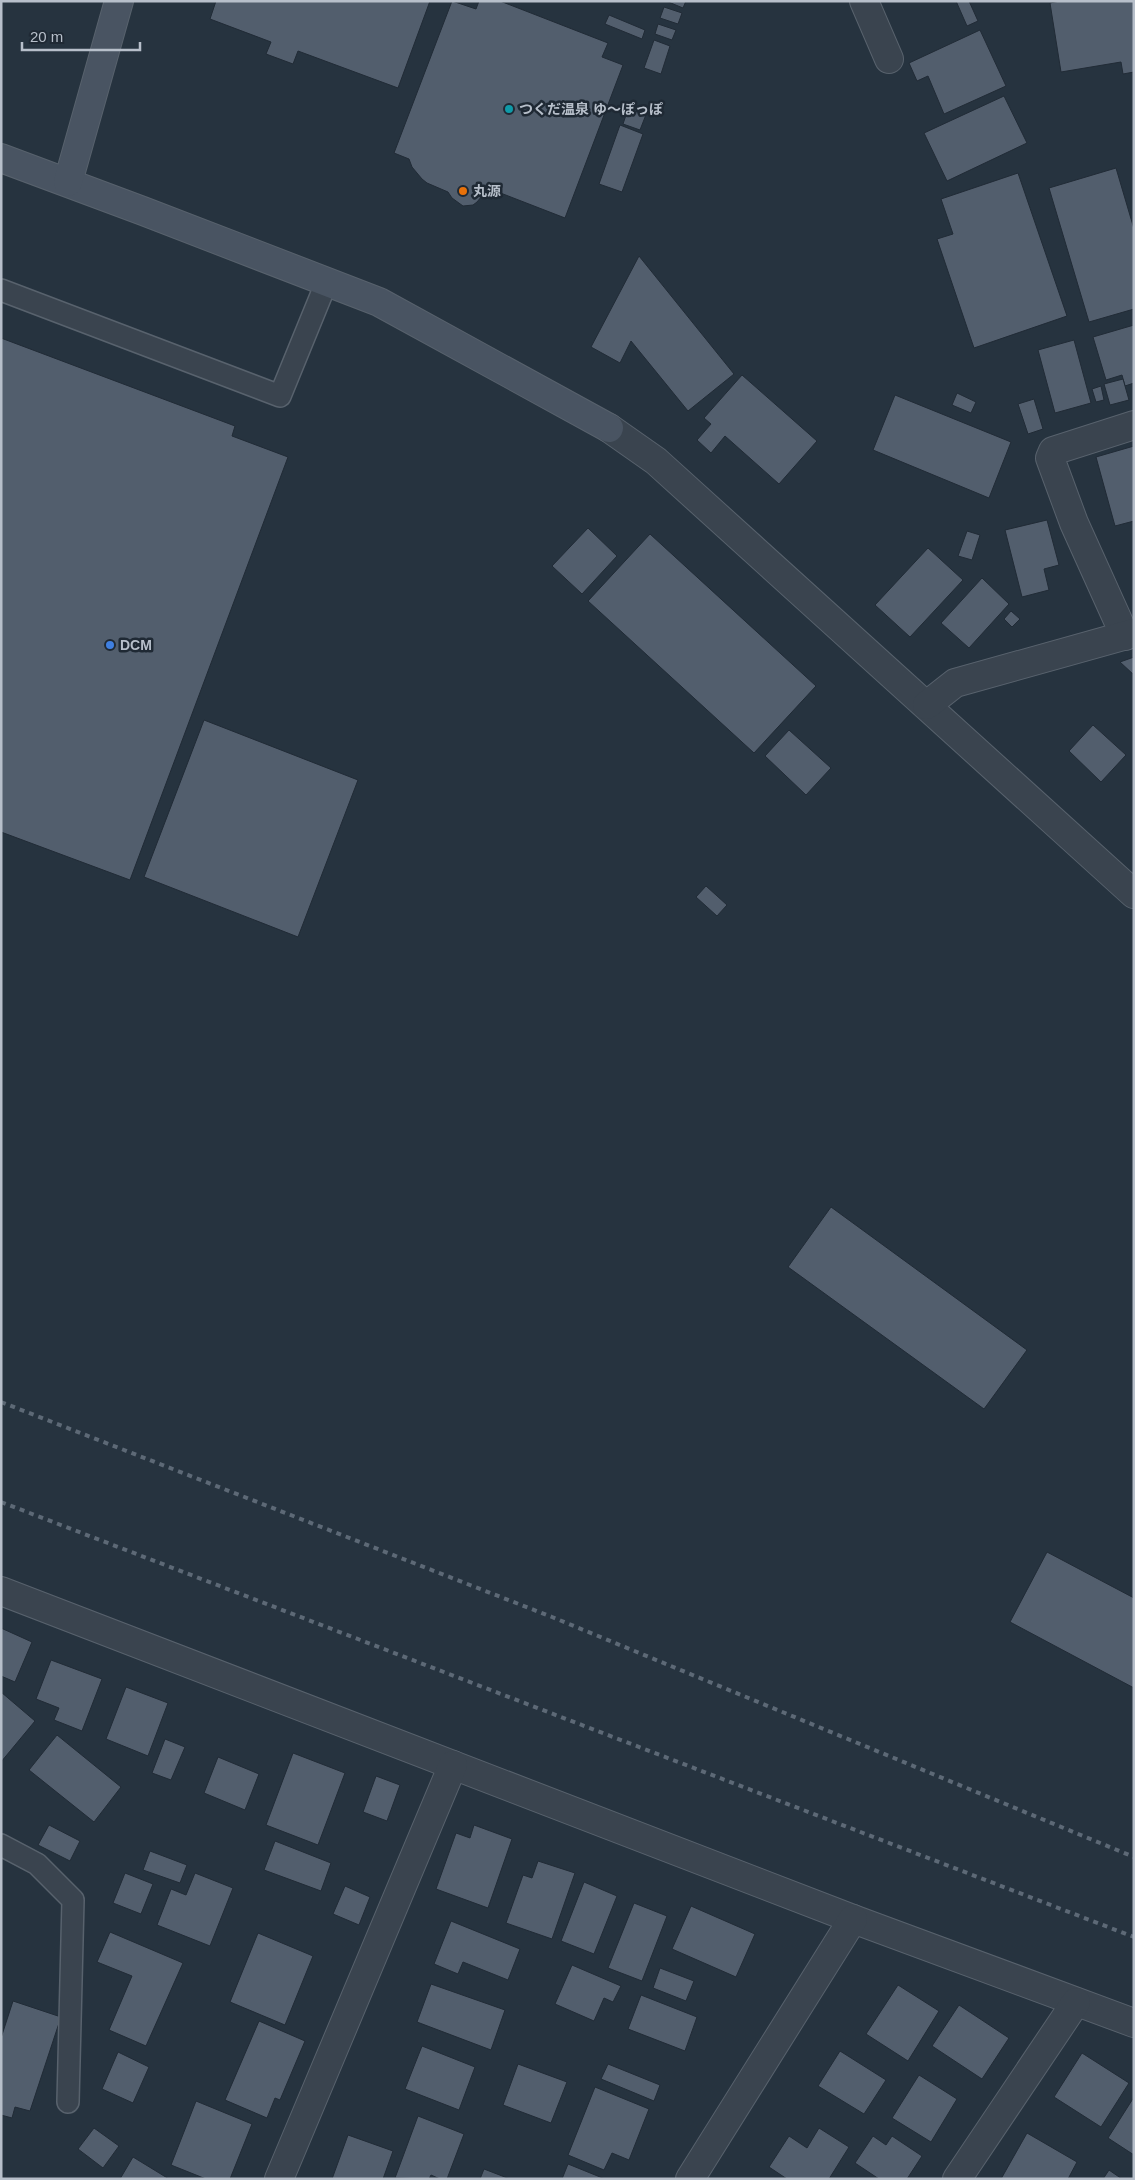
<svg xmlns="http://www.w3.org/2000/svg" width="1135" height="2180" viewBox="0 0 1135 2180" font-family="Helvetica,'Noto Sans JP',sans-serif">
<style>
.building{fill:#525e6d;stroke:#212b36}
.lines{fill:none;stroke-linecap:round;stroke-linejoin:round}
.lane-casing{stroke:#58626d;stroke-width:24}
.street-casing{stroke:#58626d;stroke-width:30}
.secondary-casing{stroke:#58626d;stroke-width:30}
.lane{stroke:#3a444f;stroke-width:21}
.street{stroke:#3a444f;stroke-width:28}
.secondary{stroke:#495462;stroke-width:28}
.rail{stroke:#5d6976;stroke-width:4;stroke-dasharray:5 5;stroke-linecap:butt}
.culture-dot{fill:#0f9aa8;stroke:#1f2934;stroke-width:2}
.food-dot{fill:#e8710a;stroke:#1f2934;stroke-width:2}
.shop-dot{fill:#3f7fe0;stroke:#1f2934;stroke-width:2}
.labels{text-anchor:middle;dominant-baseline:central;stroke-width:5;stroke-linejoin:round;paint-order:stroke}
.poi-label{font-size:14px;font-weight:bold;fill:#b7bfca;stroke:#1f2934;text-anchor:start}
</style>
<rect width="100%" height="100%" fill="#26333f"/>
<g class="building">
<path d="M216 1H430L398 88 298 51 293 64 266 54 271 42 210 19Z"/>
<path d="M452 1 476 9 479 1H500L608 43 602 57 623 65 565 218 485 187 482 196 477 202 473 205 463 206 452 198 448 192 427 183 422 179 412 167 409 159 394 153Z"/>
<path d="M666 1H686L683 8Z"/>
<path d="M956 1H969L978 21 967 26Z"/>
<path d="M1060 1H1134V72L1123 74 1121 62 1061 72 1050 3Z"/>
<path d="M664 7 682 13 678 24 660 18Z"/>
<path d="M609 15 645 30 642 39 605 24Z"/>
<path d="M658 24 676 30 672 40 655 34Z"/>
<path d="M980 30 1006 86 944 114 928 76 917 81 909 63Z"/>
<path d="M654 40 670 46 661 74 644 68Z"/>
<path d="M1004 96 1027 143 947 181 924 133Z"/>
<path d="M629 106 647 112 640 130 623 124Z"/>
<path d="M620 125 643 134 622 192 599 184Z"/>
<path d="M1116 168 1134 229V309L1089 322 1049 188Z"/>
<path d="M1018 173 1067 316 974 348 937 239 953 234 941 199Z"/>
<path d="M639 256 734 374 688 411 631 341 620 363 591 347Z"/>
<path d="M1134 325V383L1125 386 1122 375 1106 380 1093 337Z"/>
<path d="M1 338 235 426 232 436 288 457 130 880 1 832Z"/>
<path d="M1074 340 1091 403 1055 413 1038 350Z"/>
<path d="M742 375 817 441 779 484 725 436 711 453 697 440 711 424 704 418Z"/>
<path d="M1123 379 1129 400 1110 405 1104 384Z"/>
<path d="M1101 386 1104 400 1096 402 1092 389Z"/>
<path d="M957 393 976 402 971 413 952 405Z"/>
<path d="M895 395 1011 442 989 498 873 450Z"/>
<path d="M1034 399 1043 429 1028 434 1018 404Z"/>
<path d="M1134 446V521L1115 526 1096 457Z"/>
<path d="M1047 520 1059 565 1044 569 1049 590 1022 597 1005 530Z"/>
<path d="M588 528 617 556 582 594 552 566Z"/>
<path d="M967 531 980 535 972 560 958 556Z"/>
<path d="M650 534 816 686 754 753 588 601Z"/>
<path d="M928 548 963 580 910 637 875 605Z"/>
<path d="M982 578 1009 604 969 648 941 623Z"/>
<path d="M1011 611 1020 619 1012 627 1004 619Z"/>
<path d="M1134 657V675L1120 662Z"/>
<path d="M204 720 358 780 298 937 144 877Z"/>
<path d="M1093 725 1126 755 1101 782 1069 751Z"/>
<path d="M789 730 831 768 806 795 765 756Z"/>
<path d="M706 886 727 905 717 916 696 897Z"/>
<path d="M831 1207 1027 1350 984 1409 788 1267Z"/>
<path d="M1047 1552 1134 1598V1688L1010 1622Z"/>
<path d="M1 1628 32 1642 15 1682 1 1676Z"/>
<path d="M51 1660 102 1679 82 1731 54 1720 59 1708 36 1699Z"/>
<path d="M126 1687 168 1703 148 1756 106 1739Z"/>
<path d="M1 1692 35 1721 1 1762Z"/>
<path d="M57 1735 121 1787 94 1822 29 1770Z"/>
<path d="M165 1739 185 1747 171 1780 152 1773Z"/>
<path d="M293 1753 345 1773 318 1845 266 1825Z"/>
<path d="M218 1757 259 1774 245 1810 204 1793Z"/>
<path d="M376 1776 400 1785 387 1821 363 1812Z"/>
<path d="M49 1825 80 1841 70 1861 38 1845Z"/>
<path d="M474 1825 512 1839 488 1908 436 1889 456 1833 470 1838Z"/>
<path d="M275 1841 331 1863 321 1891 264 1870Z"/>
<path d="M150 1851 187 1865 180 1883 143 1870Z"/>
<path d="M538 1861 575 1873 552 1939 506 1923 523 1875 532 1878Z"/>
<path d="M125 1873 153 1884 141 1914 113 1903Z"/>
<path d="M195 1873 233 1888 210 1946 157 1925 171 1889 186 1895Z"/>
<path d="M584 1882 617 1896 594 1954 561 1941Z"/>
<path d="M345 1886 370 1897 359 1925 333 1914Z"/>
<path d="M634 1903 667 1916 642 1981 608 1968Z"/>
<path d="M691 1906 755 1934 736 1977 672 1949Z"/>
<path d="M451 1921 520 1949 508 1980 463 1962 458 1974 434 1964Z"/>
<path d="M110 1932 183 1963 146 2046 109 2030 132 1976 97 1962Z"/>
<path d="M258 1933 313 1956 285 2025 230 2002Z"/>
<path d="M572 1965 621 1986 613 2002 604 1998 594 2021 555 2004Z"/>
<path d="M660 1968 694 1981 686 2001 653 1988Z"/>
<path d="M431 1984 505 2010 491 2050 417 2022Z"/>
<path d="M898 1985 939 2011 908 2061 866 2034Z"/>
<path d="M641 1995 697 2017 685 2051 628 2029Z"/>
<path d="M13 2001 61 2017 30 2111 15 2107 12 2118 1 2115V2038Z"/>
<path d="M959 2005 1009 2038 982 2079 932 2046Z"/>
<path d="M259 2021 305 2041 280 2100 275 2098 267 2118 225 2100Z"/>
<path d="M422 2046 475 2067 459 2110 405 2089Z"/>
<path d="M840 2051 886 2080 864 2114 818 2086Z"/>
<path d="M118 2052 149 2067 133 2103 102 2089Z"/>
<path d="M1082 2053 1129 2083 1101 2127 1054 2097Z"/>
<path d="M518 2064 567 2082 551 2123 503 2105Z"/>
<path d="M608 2064 660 2085 654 2101 601 2079Z"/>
<path d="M919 2075 957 2099 931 2142 892 2118Z"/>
<path d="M595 2087 649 2109 629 2160 612 2153 604 2170 568 2155Z"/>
<path d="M1134 2097V2155L1108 2138Z"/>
<path d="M196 2101 252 2124 230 2179H206L171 2165Z"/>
<path d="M418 2116 464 2134 447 2179H440L431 2175 429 2179 395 2178Z"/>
<path d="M94 2128 119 2146 103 2168 78 2149Z"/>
<path d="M819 2128 849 2147 829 2179H787L769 2167 789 2136 807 2148Z"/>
<path d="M1027 2133 1077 2162 1068 2179H1001Z"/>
<path d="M348 2135 393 2151 383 2179H332Z"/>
<path d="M873 2136 886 2145 892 2136 922 2156 907 2179H879L855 2163Z"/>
<path d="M133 2157 169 2179H120Z"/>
<path d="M568 2164 605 2179H562Z"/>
<path d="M484 2169 510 2179H480Z"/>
<path d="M1109 2170 1122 2179H1103Z"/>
</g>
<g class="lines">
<defs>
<g id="lane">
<path d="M1 290 280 396 327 281"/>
<path d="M1 1845 37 1864 73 1900 68 2102"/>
</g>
<g id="street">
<path d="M864 1 889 59"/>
<path d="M609 428 656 461 1134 894"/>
<path d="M1125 636 1074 523 1050 458 1053 451 1134 425"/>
<path d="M927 705 955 683 1134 633"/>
<path d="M1 1591 853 1919 1134 2023"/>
<path d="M279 2179 453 1765"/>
<path d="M690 2179 853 1919"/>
<path d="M957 2179 1076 2002"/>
</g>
<g id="secondary">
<path d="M1 158 143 211 379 302 609 428"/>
<path d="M68 182 119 1"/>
</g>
</defs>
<use href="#lane" class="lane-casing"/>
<use href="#street" class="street-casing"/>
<use href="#secondary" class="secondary-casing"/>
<use href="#lane" class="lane"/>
<use href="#street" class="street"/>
<use href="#secondary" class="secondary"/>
<g class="rail">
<path d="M1 1402 552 1617 1134 1857"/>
<path d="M1 1502 1134 1937"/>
</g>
</g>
<circle class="culture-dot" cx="509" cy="109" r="5"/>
<circle class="food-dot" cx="463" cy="191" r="5"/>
<circle class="shop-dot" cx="110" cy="645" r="5"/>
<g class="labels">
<g class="poi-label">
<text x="519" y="109">つくだ温泉 ゆ～ぽっぽ</text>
<text x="473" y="191">丸源</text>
<text x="120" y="645">DCM</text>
</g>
</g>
<rect width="1135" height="2180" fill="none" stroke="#b7bfca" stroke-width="5"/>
<path d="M22 42v8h118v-8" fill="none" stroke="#b7bfca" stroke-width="2.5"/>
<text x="30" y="42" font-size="15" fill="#b7bfca" stroke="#1f2934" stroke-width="4" paint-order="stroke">20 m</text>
</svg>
